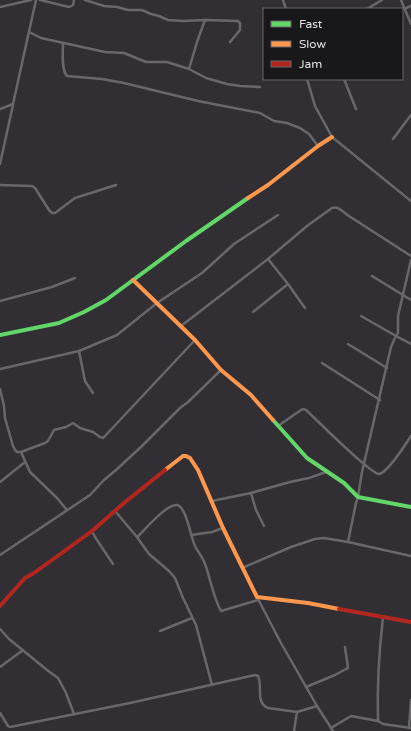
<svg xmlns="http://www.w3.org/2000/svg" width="411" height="731" viewBox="0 0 411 731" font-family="'Varela Round',sans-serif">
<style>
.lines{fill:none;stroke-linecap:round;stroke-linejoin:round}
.street{stroke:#68676a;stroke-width:2.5}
.fast{stroke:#63d668;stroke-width:4}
.slow{stroke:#ff974d;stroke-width:4}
.jam{stroke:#b3261e;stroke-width:4}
</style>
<rect width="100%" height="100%" fill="#312f34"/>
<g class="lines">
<g class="street">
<path d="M40 0 69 7 73 5 74 0"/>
<path d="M85 0 104 6 117 7 128 10H142L151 14 159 16 168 20 183 21 205 20 238 21 240 23V30L230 42"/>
<path d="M283 0 286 9"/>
<path d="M401 0 411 24"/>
<path d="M0 7 31 0"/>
<path d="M367 9 382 0"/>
<path d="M404 9 411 6"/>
<path d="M29 32 41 38 105 52 124 53 146 62H167L189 69 206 78 227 84 240 86 260 87"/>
<path d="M63 43C63 52 61 70 67 76L102 79 124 83 198 101 260 113 274 121 287 123 300 128 309 134 318 146"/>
<path d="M189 69 197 42 205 20"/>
<path d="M307 79 315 106 332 137 411 201"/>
<path d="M344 79 356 109"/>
<path d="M0 109 13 104 36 0"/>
<path d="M393 139 411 115"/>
<path d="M0 164 13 105"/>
<path d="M0 185 32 186 35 188 49 210 52 213H55L75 198 116 185"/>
<path d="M268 259 288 284 305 308"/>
<path d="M372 276 411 300"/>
<path d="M0 301 52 287 75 278"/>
<path d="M253 312 288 284"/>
<path d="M361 316 396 336 411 344"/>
<path d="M181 326 268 259 307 226 332 208C339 206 343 212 349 216L411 256"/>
<path d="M348 344 387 368"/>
<path d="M79 351 85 381 93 393"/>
<path d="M322 363 380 400"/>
<path d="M0 369 79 351 117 335 157 303 202 273 234 244 278 215"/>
<path d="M0 389 4 406 5 418 13 446 15 450 17 452H21L45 443 48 441 54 430 66 427 73 423 80 428 93 432 100 437 103 438 105 436 195 340"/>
<path d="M278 426 301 410 304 409 306 410C316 419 370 474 379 474 387 473 406 444 411 436"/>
<path d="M21 452 30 472 57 498 67 510"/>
<path d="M0 482 25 462"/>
<path d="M251 493 256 510 264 526"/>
<path d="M212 501 251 493 290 482 309 478 326 472"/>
<path d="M115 511 137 537 149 554 169 571 175 578 183 598 196 625 212 685"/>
<path d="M92 531 95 537 113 564"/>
<path d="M191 535 212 532 223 528"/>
<path d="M137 537C145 530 166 504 177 505 186 506 191 538 195 546 198 552 203 558 205 564 211 580 213 597 221 611L258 600"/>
<path d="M348 542 356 503 358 497 362 472 391 347 394 340 398 333V316L411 260"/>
<path d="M0 555 90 495 104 480 116 470 142 446 180 408 188 402 221 370"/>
<path d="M242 568 291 547 315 539 324 538 348 542 411 556"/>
<path d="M258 599 281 643 317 706 333 731"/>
<path d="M0 629 9 639 47 670 58 678 66 693 74 714"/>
<path d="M160 631 192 618"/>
<path d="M0 667 23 650"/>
<path d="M306 687 335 675 348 668 345 647"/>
<path d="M0 713 8 726 10 727 130 703 255 675 258 676C263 686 255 703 268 708L297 712 317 706"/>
<path d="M378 721 383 724 411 728"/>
<path d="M331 728 351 716 378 721C377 686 379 652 383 617"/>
<path d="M409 728 411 700"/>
<path d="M294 731 297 712"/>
</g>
<g class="fast">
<path d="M0 335 59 323 84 312 106 300 186 241 248 198"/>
<path d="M273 420 307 458 344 483 358 497 411 507"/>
</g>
<g class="slow">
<path d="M248 198 268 185 318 146 332 137"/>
<path d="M133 280 195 340 221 370 251 395 273 420"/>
<path d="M165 470 183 456H186L190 458 198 470 223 528 257 597 308 603 339 609"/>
</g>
<g class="jam">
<path d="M0 606 25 578 34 573 92 531 124 503 165 470"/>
<path d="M339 609 411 622"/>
</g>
</g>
<rect x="263" y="8" width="140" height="72" fill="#18171a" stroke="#68676b"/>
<rect x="271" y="21" width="20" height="6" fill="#63d668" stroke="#68676b"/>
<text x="299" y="28" font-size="12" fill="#e1e0e5">Fast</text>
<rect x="271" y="41" width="20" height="6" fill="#ff974d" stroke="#68676b"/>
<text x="299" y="48" font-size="12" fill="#e1e0e5">Slow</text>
<rect x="271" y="61" width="20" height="6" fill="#b3261e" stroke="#68676b"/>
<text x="299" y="68" font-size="12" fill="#e1e0e5">Jam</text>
</svg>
